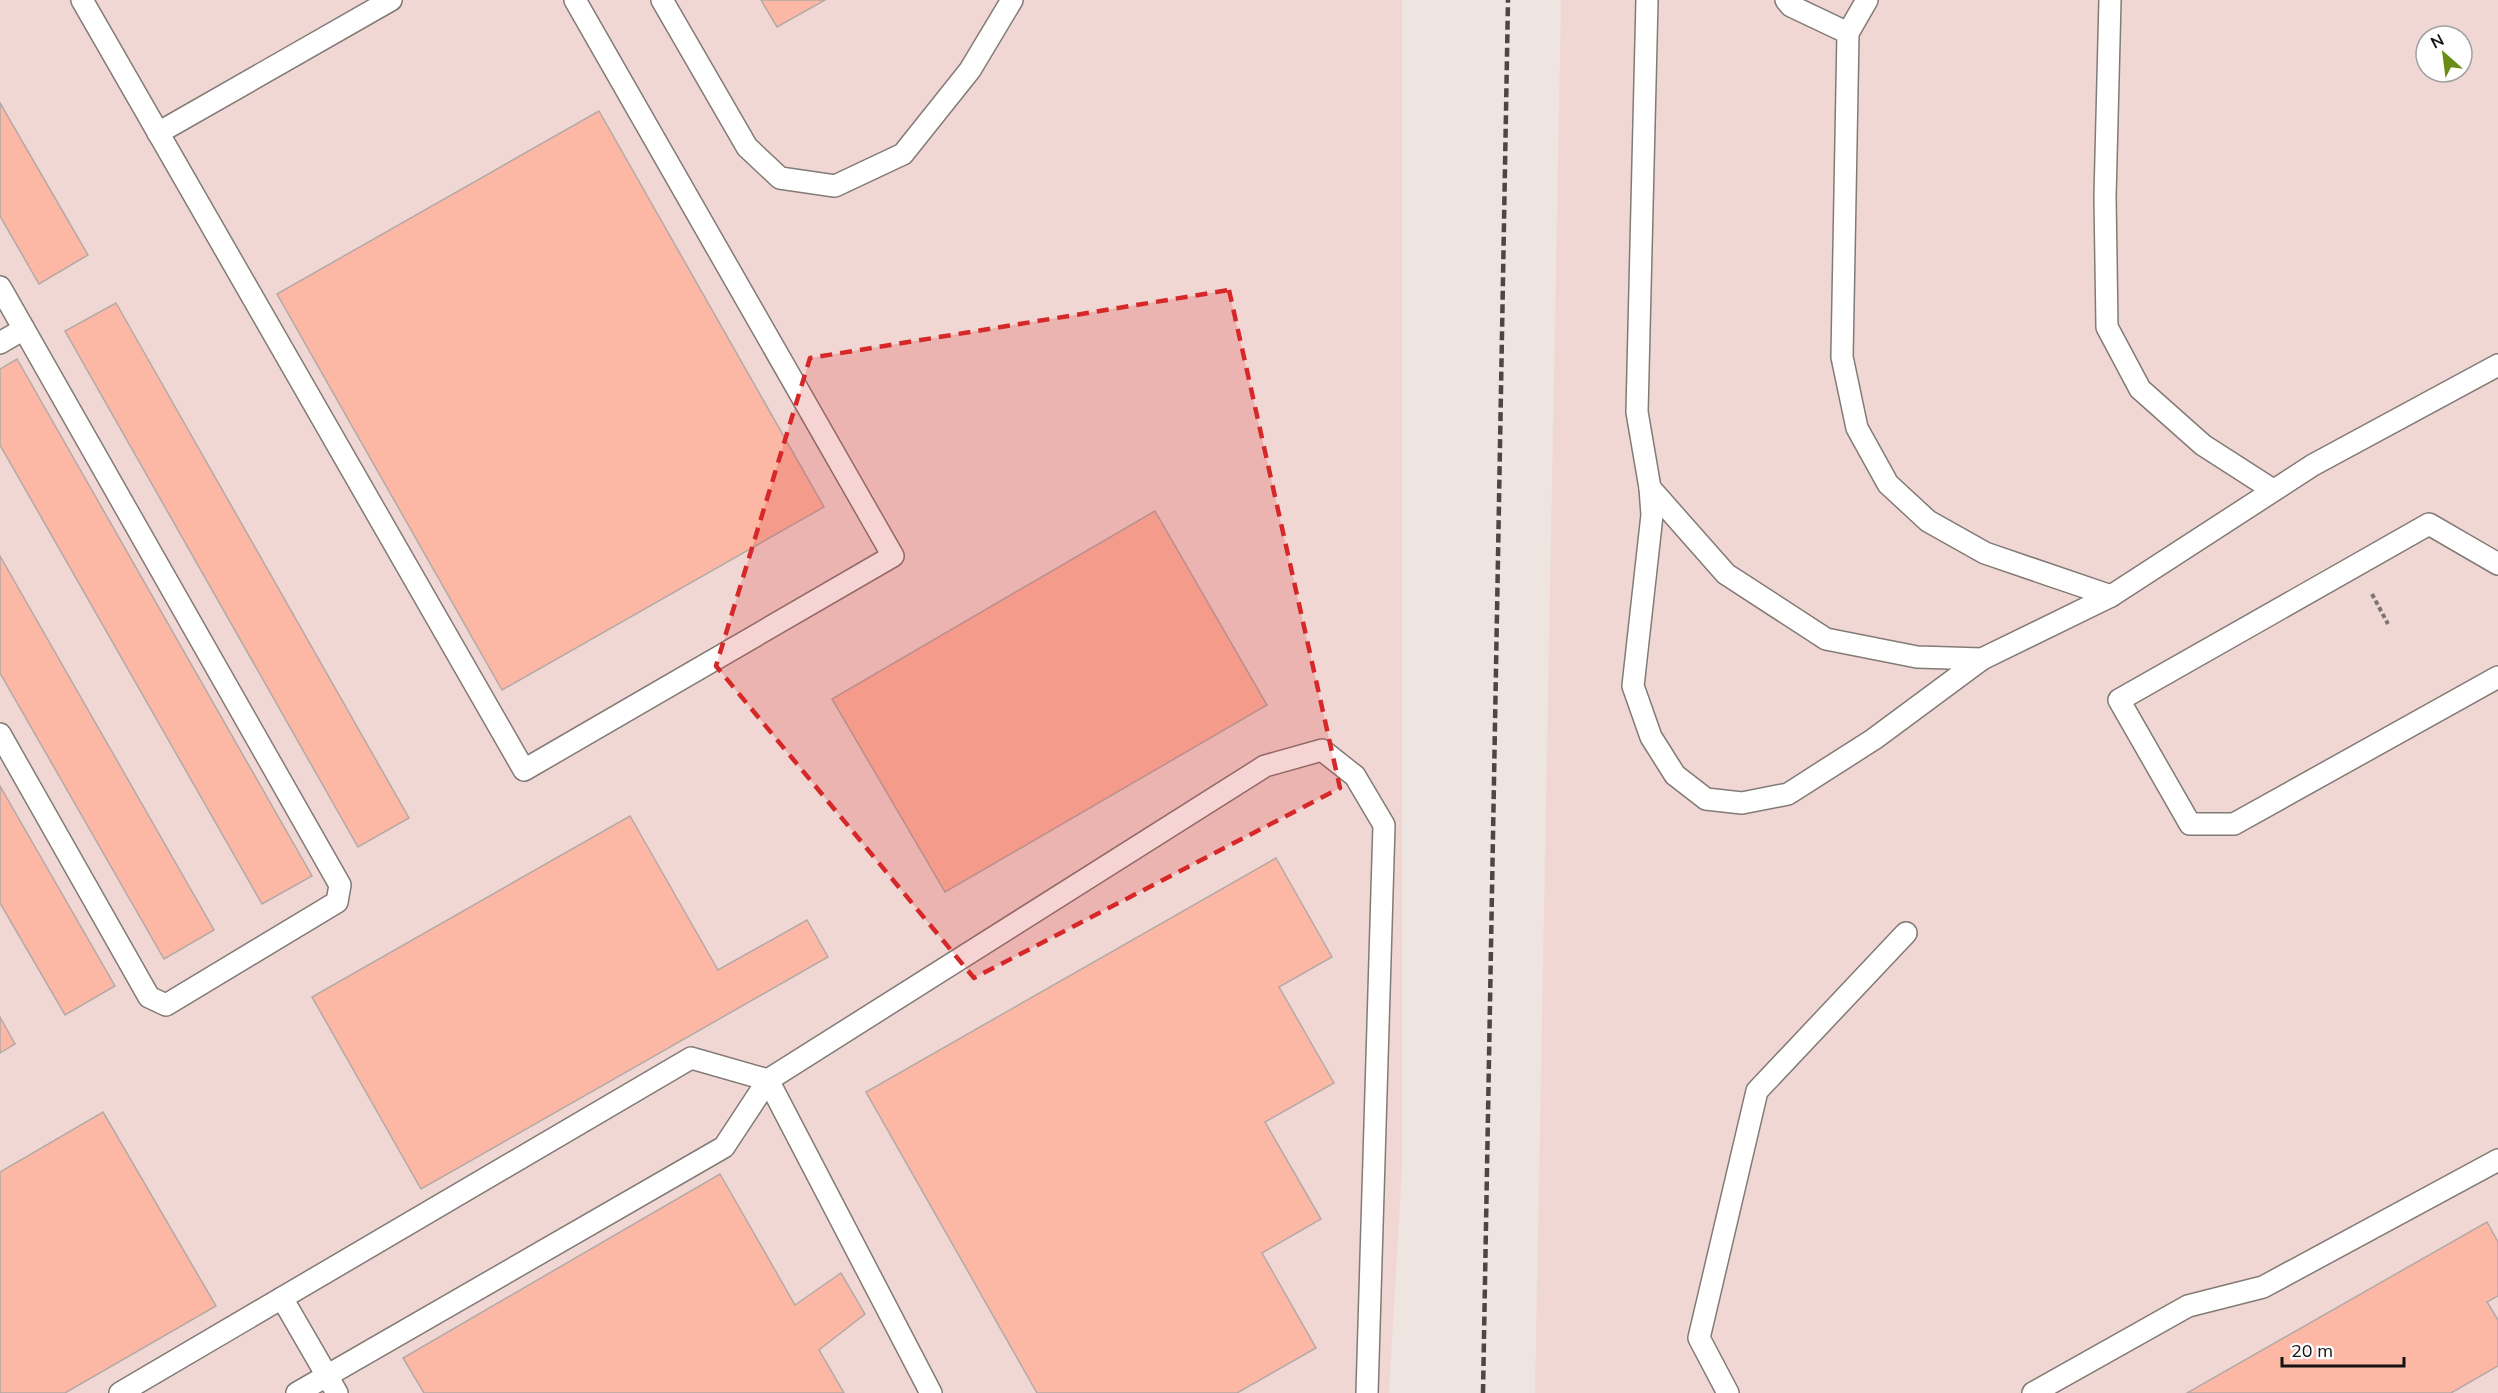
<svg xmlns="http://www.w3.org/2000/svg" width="2498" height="1393" viewBox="0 0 2498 1393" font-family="Mulish,sans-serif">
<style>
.industrial{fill:#f1d7d3;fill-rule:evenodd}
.building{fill:#fdb8a5;stroke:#b3a9a6;stroke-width:1.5}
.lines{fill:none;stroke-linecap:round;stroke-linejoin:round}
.lane-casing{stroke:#827a75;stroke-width:24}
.path{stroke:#7c7673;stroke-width:4;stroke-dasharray:4.5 3;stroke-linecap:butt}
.lane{stroke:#fff;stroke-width:21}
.rail{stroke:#4c4745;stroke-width:4.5;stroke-dasharray:9 4.5;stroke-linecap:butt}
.marked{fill:#d62828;fill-opacity:0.2;stroke:#d62828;stroke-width:4.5;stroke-dasharray:12 8;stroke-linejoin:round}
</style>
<rect width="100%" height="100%" fill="#efe5e0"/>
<g class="industrial">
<path d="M0 0H1402V1171L1389 1393H0Z"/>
<path d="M1561 0H2498V1393H1535ZM2426 36H2462V72H2426Z"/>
</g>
<g class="building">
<path d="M761 0H825L777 27Z"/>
<path d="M0 103 88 255 39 284 0 216Z"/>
<path d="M599 111 824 507 502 690 277 294Z"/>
<path d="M116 303 409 818 358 847 65 331Z"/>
<path d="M17 359 312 876 262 904 0 445V369Z"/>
<path d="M1155 511 1267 705 945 892 832 699Z"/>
<path d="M0 556 214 930 164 959 0 673Z"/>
<path d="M0 786 115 986 65 1015 0 903Z"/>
<path d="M630 816 718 970 807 920 828 957 421 1189 312 997Z"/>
<path d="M1276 858 1332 957 1279 987 1334 1083 1265 1122 1321 1219 1262 1253 1316 1348 1237 1393H1037L866 1092Z"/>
<path d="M0 1017 15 1044 0 1053Z"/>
<path d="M103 1112 216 1306 65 1393H0V1172Z"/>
<path d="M720 1174 795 1305 841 1273 865 1314 819 1350 844 1393H424L403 1358Z"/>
<path d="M2487 1222 2498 1242V1296L2487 1302 2498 1320V1366L2451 1393H2187Z"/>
</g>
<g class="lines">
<defs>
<g id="lane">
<path d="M82 0 524 770 893 556 575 0"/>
<path d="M662 0 747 147 780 178 835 186 903 154 970 70 1012 0"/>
<path d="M1647 0 1637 412 1650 488 1726 574 1826 639 1917 657 1982 659 2111 596 2313 465 2498 365"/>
<path d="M1786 0 1791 6 1848 33"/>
<path d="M1867 0 1848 33 1842 357 1857 428 1888 484 1928 521 1985 553 2111 596"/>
<path d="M2110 0 2105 197 2107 327 2140 389 2203 445 2273 490"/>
<path d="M158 133 391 0"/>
<path d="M0 287 340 885 337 902 166 1005 149 997 0 734"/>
<path d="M0 343 24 329"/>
<path d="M1650 488 1652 515 1633 686 1651 737 1675 775 1706 799 1742 803 1788 794 1874 739 1982 659"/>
<path d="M2498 564 2429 524 2119 700 2190 824H2234L2498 677"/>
<path d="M282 1298 337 1393"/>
<path d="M120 1393 691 1058 768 1080 724 1147 297 1393"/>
<path d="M931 1393 768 1080 1265 766 1322 750 1355 776 1384 825 1367 1393"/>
<path d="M1728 1393 1699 1338 1757 1091 1906 933"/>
<path d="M2033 1393 2188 1306 2263 1287 2498 1160"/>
</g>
</defs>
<use href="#lane" class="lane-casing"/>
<path class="path" d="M2372 594 2388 624"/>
<use href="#lane" class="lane"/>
<path class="rail" d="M1483 1393 1508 0"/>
</g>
<path class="marked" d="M1229 290 1340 788 974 978 716 666 810 358Z"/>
<g transform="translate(2444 54) rotate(332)"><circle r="28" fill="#ffffff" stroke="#a1a0a0" stroke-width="1.5"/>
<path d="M0-4.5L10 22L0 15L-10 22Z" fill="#6a8d16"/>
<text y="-9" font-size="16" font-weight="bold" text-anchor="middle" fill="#151211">N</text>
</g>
<path d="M2282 1357v9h122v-9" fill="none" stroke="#151211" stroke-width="3"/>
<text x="2291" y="1357" font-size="18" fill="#151211" stroke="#ffffff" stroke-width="4.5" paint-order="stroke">20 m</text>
</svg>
